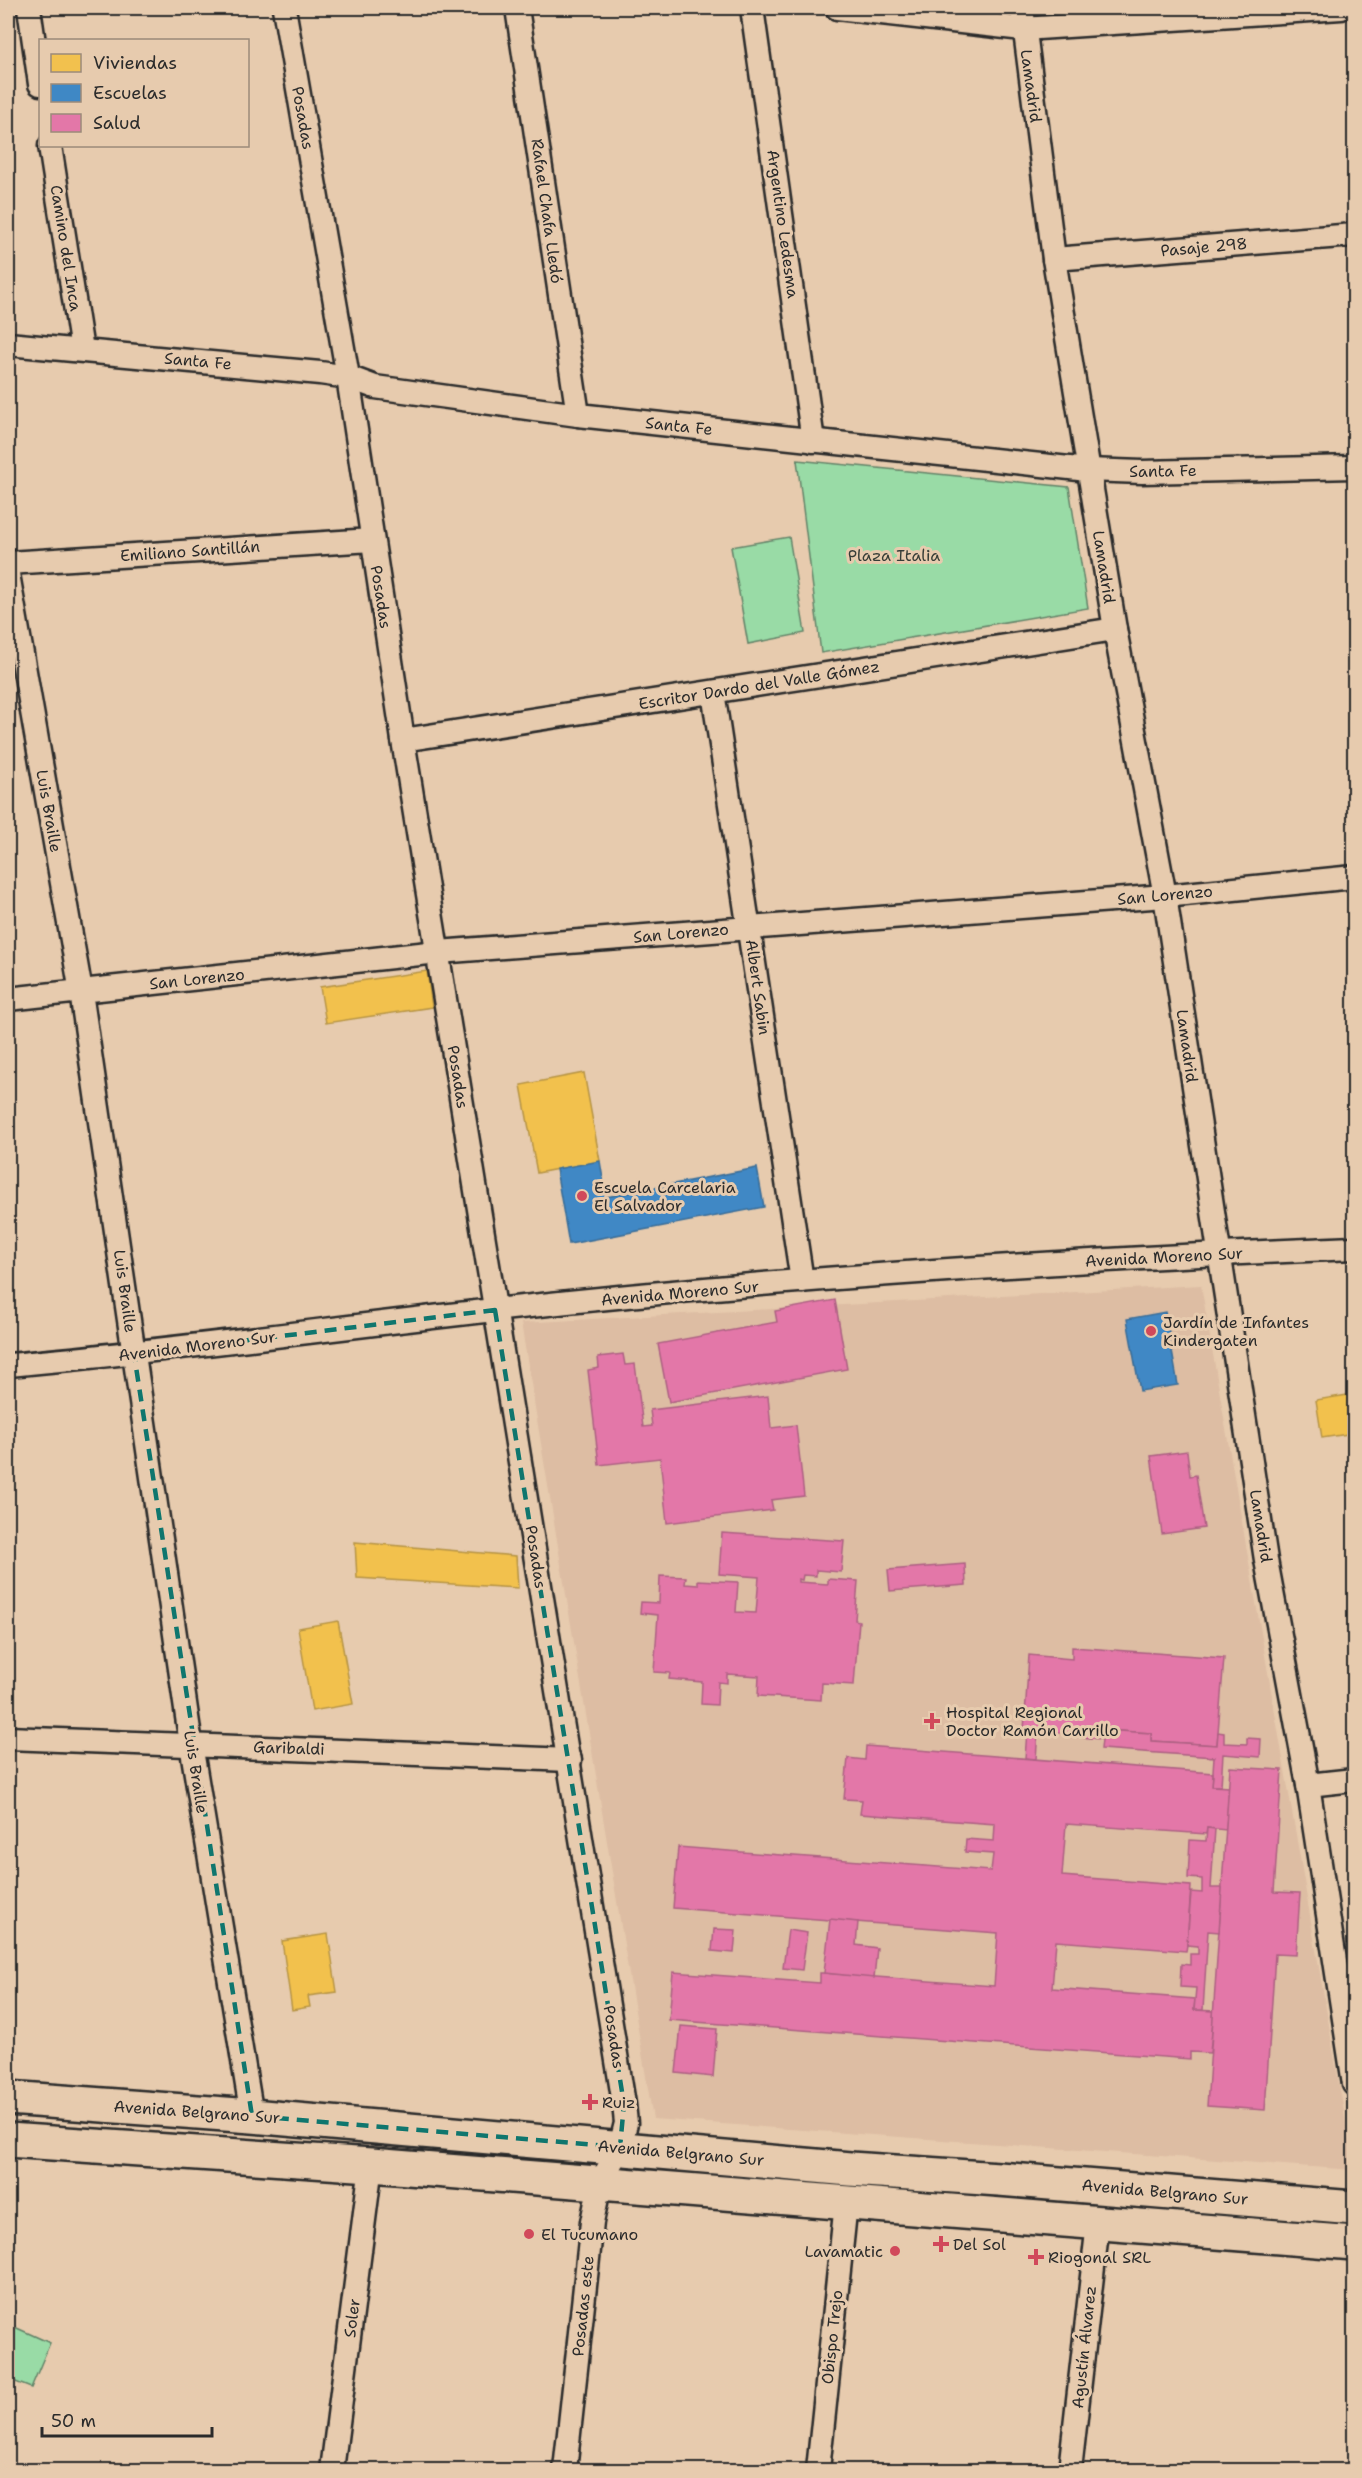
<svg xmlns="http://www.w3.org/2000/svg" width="1362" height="2478" viewBox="0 0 1362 2478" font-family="'Shantell Sans',sans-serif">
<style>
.built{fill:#ddbda3}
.green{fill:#99dba6;stroke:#628368;stroke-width:1.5}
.homes{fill:#f2c14e;stroke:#b69444;stroke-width:1.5}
.schools{fill:#3f88c5;stroke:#396c97;stroke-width:1.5}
.health{fill:#e377a8;stroke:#ac6082;stroke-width:1.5}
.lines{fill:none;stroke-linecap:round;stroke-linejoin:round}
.minor-casing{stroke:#2b2b2b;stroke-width:27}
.highway-casing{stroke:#2b2b2b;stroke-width:38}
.minor{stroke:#e7cbae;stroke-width:22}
.highway{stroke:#e7cbae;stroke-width:33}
.marked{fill:none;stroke:#0f766e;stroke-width:4.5;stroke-dasharray:12 8;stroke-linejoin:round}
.poi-dot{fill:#d1495b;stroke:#e7cbae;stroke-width:2}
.labels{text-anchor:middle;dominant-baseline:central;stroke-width:6;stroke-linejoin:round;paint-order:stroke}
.street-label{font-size:16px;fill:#2b2b2b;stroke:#e7cbae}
.park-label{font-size:16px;fill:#363d37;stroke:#e7cbae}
.poi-label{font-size:16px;fill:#2b2b2b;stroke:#e7cbae;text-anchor:start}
</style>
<rect width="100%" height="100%" fill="#e7cbae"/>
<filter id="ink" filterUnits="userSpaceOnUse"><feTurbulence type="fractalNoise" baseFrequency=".0167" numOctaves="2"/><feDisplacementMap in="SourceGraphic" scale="12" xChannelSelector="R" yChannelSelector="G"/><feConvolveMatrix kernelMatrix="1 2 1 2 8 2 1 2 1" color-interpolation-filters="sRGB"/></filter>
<g filter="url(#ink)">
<path class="built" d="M1201 1285 1354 2170 653 2119 521 1323Z"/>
<g class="green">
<path d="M797 460 1069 487 1088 608 821 653Z"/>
<path d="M789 537 805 633 748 644 731 547Z"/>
<path d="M8 2324 50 2343 31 2388 8 2379Z"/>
</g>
<g class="homes">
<path d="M427 971 432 1007 326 1023 320 987Z"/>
<path d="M584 1073 600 1161 537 1173 521 1085Z"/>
<path d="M1354 1394V1433L1322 1438 1316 1400Z"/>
<path d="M355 1542 516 1556 518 1588 357 1578Z"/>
<path d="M338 1621 353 1704 312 1711 298 1628Z"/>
<path d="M328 1934 337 1992 308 1996 310 2007 292 2010 282 1941Z"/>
</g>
<g class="schools">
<path d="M600 1161 606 1197 757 1168 764 1207 569 1244 556 1169Z"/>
<path d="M1165 1312 1178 1385 1140 1391 1127 1319Z"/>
</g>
<g class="health">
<path d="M835 1300 847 1369 669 1402 658 1344 777 1322 775 1311Z"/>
<path d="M623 1354 625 1365 635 1364 643 1427 652 1426 650 1410 768 1396 771 1428 796 1425 804 1496 771 1500 773 1510 667 1523 660 1458 599 1465 588 1370 599 1368 598 1357Z"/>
<path d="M1187 1451 1190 1476 1196 1475 1204 1528 1162 1534 1151 1456Z"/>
<path d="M722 1533 844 1541 841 1572 816 1570V1576L803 1575 802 1580 798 1579V1582L828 1584V1579L858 1581 855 1620 859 1621 854 1685 822 1683 821 1700 758 1696 759 1676 727 1674V1683L718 1682 717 1705 701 1704 702 1682 669 1679 670 1673 654 1672 658 1615 640 1613 641 1602 659 1603 660 1576 686 1577 685 1584 698 1585V1580L738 1582 736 1612 756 1613 759 1577 719 1574Z"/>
<path d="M965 1564 966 1585 890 1591 888 1570Z"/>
<path d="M1072 1647 1224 1658 1217 1745 1151 1741V1733L1103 1730 1102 1739 1066 1736V1733L1038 1731 1036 1759 1025 1758 1027 1731 1024 1730 1029 1655 1072 1659Z"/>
<path d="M1103 1730 1151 1733V1741L1217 1745 1218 1732 1224 1733V1743L1247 1744V1738L1261 1739 1260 1757 1223 1754 1221 1786H1212L1214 1757 1101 1749Z"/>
<path d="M866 1746 1213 1773 1212 1786 1229 1787 1226 1830 1207 1828 1206 1834 1066 1824 1062 1876 1191 1886 1187 1945 1186 1951 1056 1941 1052 1988 1195 1999 1194 2010 1214 2011 1210 2053 1190 2052V2059L669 2020 673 1972 820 1983V1973H824L994 1986 998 1933 673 1908 678 1847 991 1871 993 1854 965 1852 966 1839 994 1841 995 1824 860 1814 862 1800 844 1799 848 1758 865 1760Z"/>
<path d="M1230 1767 1282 1770 1274 1892 1300 1893 1296 1955 1275 1954 1265 2110 1207 2106Z"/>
<path d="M1207 1828 1215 1829 1211 1888H1222L1219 1932 1208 1931 1203 2010H1194L1196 1988 1180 1987 1181 1964 1190 1965V1954H1198V1946L1187 1945 1191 1892 1202 1893V1879L1188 1878 1190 1840 1206 1841Z"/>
<path d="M830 1919 858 1922 856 1945 877 1948 874 1978 824 1973Z"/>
<path d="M714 1929 736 1930 734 1953 712 1951Z"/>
<path d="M788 1930 807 1933 802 1970 783 1968Z"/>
<path d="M681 2026 717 2029 713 2077 676 2073Z"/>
</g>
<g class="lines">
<defs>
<g id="minor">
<path d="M29 8 40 84"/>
<path d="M284 8 348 377 403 740 624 2104 626 2123 620 2147 600 2183 592 2222 565 2470"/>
<path d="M517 8 578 415"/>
<path d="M752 8 813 441"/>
<path d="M837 8 1023 29 1341 8"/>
<path d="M1022 8 1054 259 1115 629 1165 896 1266 1560 1308 1785 1354 2084"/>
<path d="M50 146 82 350"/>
<path d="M1054 259 1354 235"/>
<path d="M8 344 320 373 348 377 375 387 578 415 1088 470 1142 472 1354 467"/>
<path d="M8 563 372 540"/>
<path d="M8 574 81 992 191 1744 252 2116"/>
<path d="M713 692 802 1281"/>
<path d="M403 740 1115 629"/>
<path d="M8 999 438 952 1165 896 1354 877"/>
<path d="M8 1365C170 1351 331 1328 494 1310 779 1278 1067 1260 1354 1248"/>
<path d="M8 1738 570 1760"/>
<path d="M1308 1785 1354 1780"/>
<path d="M332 2470 371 2165"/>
<path d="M818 2470 846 2203"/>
<path d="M1070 2470 1098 2223"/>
</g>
<g id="highway">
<path d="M8 2098 252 2116 850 2169 999 2179 1354 2208"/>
<path d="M8 2140 371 2165 1354 2243"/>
</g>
</defs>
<use href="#minor" class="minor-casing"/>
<use href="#highway" class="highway-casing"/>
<use href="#minor" class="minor"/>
<use href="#highway" class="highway"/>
</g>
</g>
<path class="marked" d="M495 1310 624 2104 620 2147 252 2116 134 1354Z"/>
<g class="poi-dot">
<circle cx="582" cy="1196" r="6"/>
<circle cx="1151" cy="1331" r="6"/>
<path d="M929 1712h6v6h6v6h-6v6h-6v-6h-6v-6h6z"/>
<path d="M587 2093h6v6h6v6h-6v6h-6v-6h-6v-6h6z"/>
<circle cx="529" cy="2234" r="6"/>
<path d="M938 2235h6v6h6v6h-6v6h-6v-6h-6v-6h6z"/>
<circle cx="895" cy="2251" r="6"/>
<path d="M1033 2248h6v6h6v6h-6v6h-6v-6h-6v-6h6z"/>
</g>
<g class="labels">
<g class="street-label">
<text transform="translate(1031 86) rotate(82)">Lamadrid</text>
<text transform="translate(303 118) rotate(80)">Posadas</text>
<text transform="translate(547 211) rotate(82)">Rafael Chafa Lledó</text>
<text transform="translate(783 224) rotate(82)">Argentino Ledesma</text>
<text transform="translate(1204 247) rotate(-5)">Pasaje 298</text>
<text transform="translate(66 248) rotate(81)">Camino del Inca</text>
<text transform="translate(198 361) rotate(5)">Santa Fe</text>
<text transform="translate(679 426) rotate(6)">Santa Fe</text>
<text transform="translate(1163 471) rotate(-1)">Santa Fe</text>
<text transform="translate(190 551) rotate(-4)">Emiliano Santillán</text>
<text transform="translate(1104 567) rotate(81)">Lamadrid</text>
<text transform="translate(381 597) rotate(81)">Posadas</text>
<text transform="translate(759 685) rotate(-9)">Escritor Dardo del Valle Gómez</text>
<text transform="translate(49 811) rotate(80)">Luis Braille</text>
<text transform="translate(1165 895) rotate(-5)">San Lorenzo</text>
<text transform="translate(681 933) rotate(-5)">San Lorenzo</text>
<text transform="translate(197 979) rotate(-6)">San Lorenzo</text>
<text transform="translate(758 987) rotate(82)">Albert Sabin</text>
<text transform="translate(1187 1046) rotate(82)">Lamadrid</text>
<text transform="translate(458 1077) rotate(81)">Posadas</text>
<text transform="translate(1164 1257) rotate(-3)">Avenida Moreno Sur</text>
<text transform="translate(125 1291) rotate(82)">Luis Braille</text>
<text transform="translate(680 1293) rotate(-5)">Avenida Moreno Sur</text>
<text transform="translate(197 1346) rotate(-7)">Avenida Moreno Sur</text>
<text transform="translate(1261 1526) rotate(81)">Lamadrid</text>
<text transform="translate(536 1557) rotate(81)">Posadas</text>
<text transform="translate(289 1748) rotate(2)">Garibaldi</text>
<text transform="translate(196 1772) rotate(81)">Luis Braille</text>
<text transform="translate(614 2037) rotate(81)">Posadas</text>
<text transform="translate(197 2112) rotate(4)">Avenida Belgrano Sur</text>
<text transform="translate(681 2153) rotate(5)">Avenida Belgrano Sur</text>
<text transform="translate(1165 2192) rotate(5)">Avenida Belgrano Sur</text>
<text transform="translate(583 2306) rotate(-84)">Posadas este</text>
<text transform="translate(352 2318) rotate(-83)">Soler</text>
<text transform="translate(832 2337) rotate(-84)">Obispo Trejo</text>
<text transform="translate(1084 2347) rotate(-84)">Agustín Álvarez</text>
</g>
<g class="park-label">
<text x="894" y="555">Plaza Italia</text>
</g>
<g class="poi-label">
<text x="594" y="1187">Escuela Carcelaria<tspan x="594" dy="18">El Salvador</tspan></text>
<text x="1163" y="1322">Jardín de Infantes<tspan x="1163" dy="18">Kindergaten</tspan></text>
<text x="946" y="1712">Hospital Regional<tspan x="946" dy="18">Doctor Ramón Carrillo</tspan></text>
<text x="602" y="2102">Ruiz</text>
<text x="541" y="2234">El Tucumano</text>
<text x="953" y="2244">Del Sol</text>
<text x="883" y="2251" text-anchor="end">Lavamatic</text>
<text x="1048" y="2257">Riogonal SRL</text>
</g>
</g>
<rect width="1362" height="2478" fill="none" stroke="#e7cbae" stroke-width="30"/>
<rect x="15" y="15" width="1332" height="2448" fill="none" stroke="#2b2b2b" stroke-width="2" filter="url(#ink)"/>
<rect x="39" y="39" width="210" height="108" fill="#e7cbae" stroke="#9c8b7a" stroke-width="1.5"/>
<rect x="51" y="54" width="30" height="18" fill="#f2c14e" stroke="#9c8b7a" stroke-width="1.5"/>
<text x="93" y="69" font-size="18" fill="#2b2b2b">Viviendas</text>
<rect x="51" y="84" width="30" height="18" fill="#3f88c5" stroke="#9c8b7a" stroke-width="1.5"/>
<text x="93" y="99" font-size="18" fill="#2b2b2b">Escuelas</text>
<rect x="51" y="114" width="30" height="18" fill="#e377a8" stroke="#9c8b7a" stroke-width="1.5"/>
<text x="93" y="129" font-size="18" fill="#2b2b2b">Salud</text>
<path d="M42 2427v9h170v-9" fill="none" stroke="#2b2b2b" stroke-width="3"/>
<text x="51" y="2427" font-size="18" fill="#2b2b2b" stroke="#e7cbae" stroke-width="4.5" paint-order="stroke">50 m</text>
</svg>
